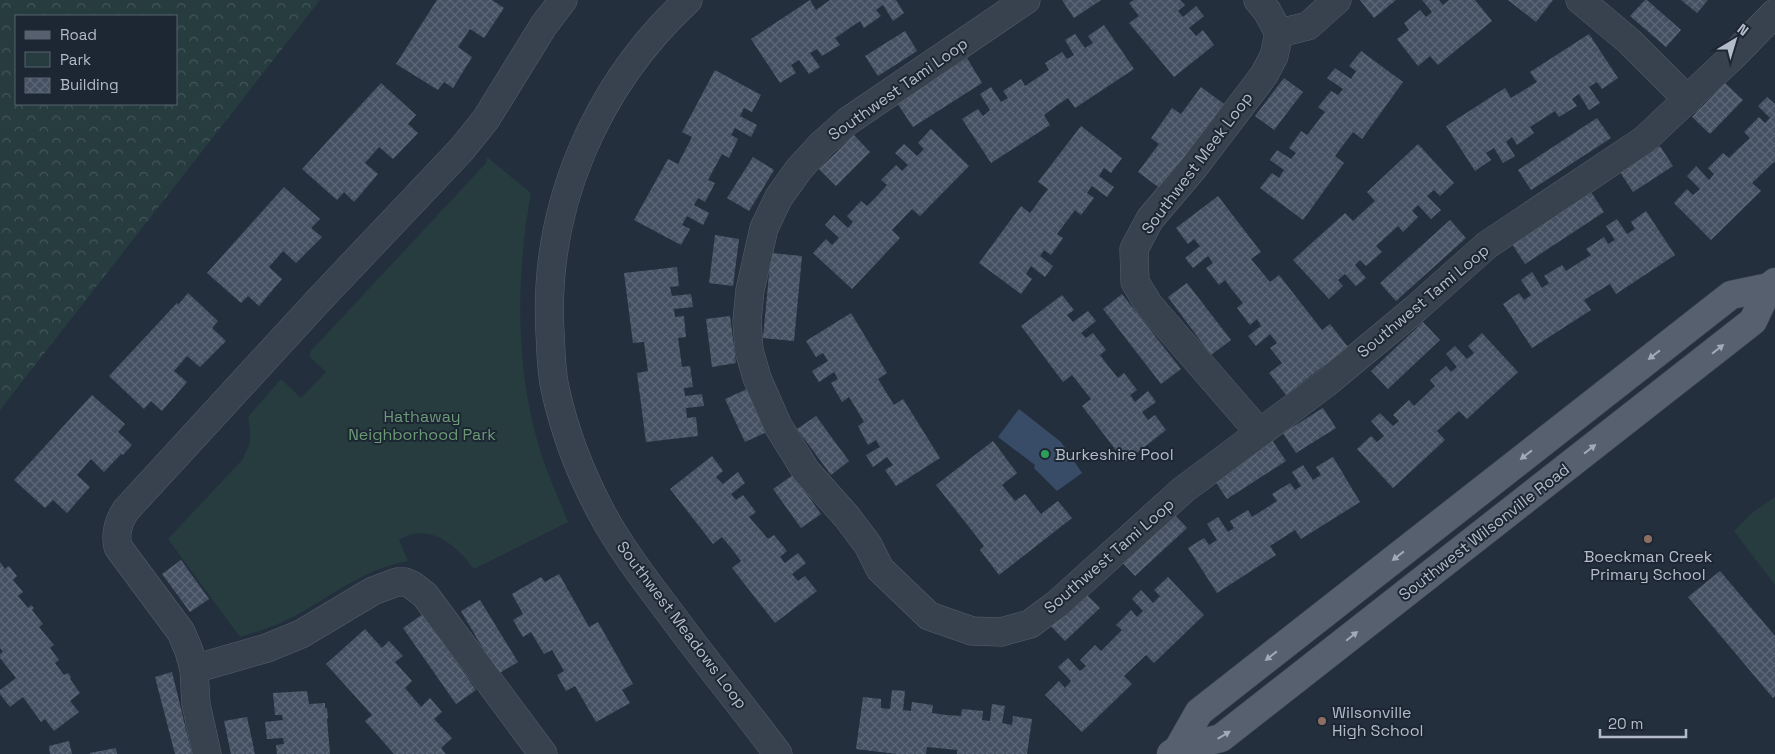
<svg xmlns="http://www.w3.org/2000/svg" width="1775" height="754" viewBox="0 0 1775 754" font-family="'Space Grotesk',sans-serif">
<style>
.green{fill:#263c3f}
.forest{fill:url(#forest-crowns);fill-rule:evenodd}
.water{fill:#394c67}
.building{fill:url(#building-cross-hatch)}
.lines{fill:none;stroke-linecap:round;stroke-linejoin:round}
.minor-casing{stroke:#565f6c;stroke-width:29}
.major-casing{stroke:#414a57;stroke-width:29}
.minor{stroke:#38414e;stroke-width:28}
.major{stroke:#56606e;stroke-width:28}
.oneway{fill:#a1aab7}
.leisure-dot{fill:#2e9e5b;stroke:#1d2633;stroke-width:2}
.education-dot{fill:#8d6e63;stroke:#1d2633;stroke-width:2}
.labels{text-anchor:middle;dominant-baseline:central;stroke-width:4;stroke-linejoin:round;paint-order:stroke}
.street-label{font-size:16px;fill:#b4bcc9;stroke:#1d2633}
.park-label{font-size:16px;fill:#6b9a76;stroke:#1d2633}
.poi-label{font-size:16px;fill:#b4bcc9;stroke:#1d2633;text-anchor:start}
</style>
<defs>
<pattern id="forest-crowns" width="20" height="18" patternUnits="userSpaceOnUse" patternTransform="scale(1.25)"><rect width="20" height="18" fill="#263c3f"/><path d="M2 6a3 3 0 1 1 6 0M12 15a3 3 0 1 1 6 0" fill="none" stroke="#435659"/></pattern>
<pattern id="building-cross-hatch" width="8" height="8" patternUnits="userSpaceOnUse" patternTransform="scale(1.25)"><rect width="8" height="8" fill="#455162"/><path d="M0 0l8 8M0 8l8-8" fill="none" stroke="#5d6877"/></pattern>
</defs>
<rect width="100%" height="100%" fill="#242f3e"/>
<g class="green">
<path d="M487 157 531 193C515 278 515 379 544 462 551 482 560 502 568 522L474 569C457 546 429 521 399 540L408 561C369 568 341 589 307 609 286 622 264 630 240 637L168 539 242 460C252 443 251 436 248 417L281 379 301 398 326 372 310 357V352L486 163Z"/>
<path d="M1775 497V585L1734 531 1752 513Z"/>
</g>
<path class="forest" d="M0 0H320L0 410ZM16 16H176V104H16Z"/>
<path class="water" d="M1019 409 1061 442 1082 473 1057 491 1034 468 1035 465 998 437Z"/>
<g class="building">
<path d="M437 0H492L504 8 484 38 470 29 458 47 472 57 453 88 444 82 438 90 396 64Z"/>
<path d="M810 0 816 10 830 0H896L904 13 893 21 883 5 876 10 881 16 864 28 860 21 835 38 840 45 822 56 817 49 810 53 820 67 809 74 799 60 791 65 796 73 780 83 751 39Z"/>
<path d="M1062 0H1101L1074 18Z"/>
<path d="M1134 0H1180L1185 5 1178 11 1183 17 1196 6 1204 16 1189 28 1196 36 1203 30 1214 45 1174 77 1129 23 1139 16 1129 3Z"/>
<path d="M1360 0H1396L1374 18Z"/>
<path d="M1422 0H1439L1443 5 1449 0H1475L1492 21 1438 65 1430 56 1418 66 1397 39 1409 30 1404 23 1420 10 1426 17 1432 12Z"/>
<path d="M1508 0H1553L1536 22Z"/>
<path d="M1645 0H1647L1681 30 1666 47 1630 16Z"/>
<path d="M1681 0H1708L1697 13Z"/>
<path d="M1104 25 1134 69 1075 108 1068 98 1056 106 1044 115 1050 125 991 163 962 119 978 109 983 116 990 110 980 94 991 87 1001 102 1008 98 1003 91 1021 79 1025 86 1049 70 1045 63 1062 52 1067 59 1074 55 1065 40 1075 34 1085 48 1093 43 1088 36Z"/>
<path d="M905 31 917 51 878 76 865 56Z"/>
<path d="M1589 34 1618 78 1602 89 1597 82 1589 87 1600 103 1589 110 1579 94 1572 99 1577 106 1559 117 1555 111 1530 127 1534 133 1517 145 1512 137 1506 142 1515 156 1503 163 1494 148 1486 153 1491 160 1475 171 1446 126 1505 88 1511 98 1537 82 1530 72Z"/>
<path d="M1361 51 1403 82 1362 139 1353 132 1335 156 1344 163 1303 220 1260 188 1272 173 1279 178 1284 170 1270 160 1277 150 1291 159 1296 153 1289 148 1301 131 1307 135 1325 112 1318 107 1331 91 1338 95 1343 89 1327 78 1335 68 1351 79 1356 71 1349 66Z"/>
<path d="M967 58 982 83 913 127 897 103Z"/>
<path d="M715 70 761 95 752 112 744 108 740 116 757 125 751 137 735 128 731 135 738 139 729 158 722 154 708 180 715 183 705 202 698 198 694 205 709 213 703 225 687 216 682 225 690 229 681 245 634 220 668 159 678 164 692 137 682 132Z"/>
<path d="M1284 78 1303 92 1274 130 1255 116Z"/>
<path d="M381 83 416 115 408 124 418 133 393 159 379 147 365 163 378 174 354 202 344 192 337 200 302 169Z"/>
<path d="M1725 83 1743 100 1710 134 1692 117Z"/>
<path d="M1201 87 1224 104 1161 189 1138 172 1159 144 1151 138 1172 108 1181 114Z"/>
<path d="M1767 97 1775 104V163L1774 162 1752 183 1761 191 1711 240 1674 203 1687 189 1693 195 1700 189 1687 176 1696 166 1709 180 1714 174 1708 168 1723 153 1729 158 1739 148 1750 138 1744 132 1759 117 1765 123 1770 118 1758 106Z"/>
<path d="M1597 118 1611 138 1531 190 1518 170Z"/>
<path d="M1081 126 1122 158 1111 173 1104 168 1099 176 1114 187 1107 197 1092 186 1087 193 1094 198 1081 215 1075 210 1057 234 1063 238 1051 255 1044 250 1040 256 1053 266 1045 277 1031 266 1026 274 1032 279 1021 294 979 263 1021 206 1030 213 1048 189 1038 182Z"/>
<path d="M931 129 969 166 920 216 912 209 892 230 900 238 852 289 813 253 826 239 832 245 839 238 825 225 834 215 848 228 853 222 847 216 861 201 867 206 877 196 887 185 881 180 896 165 902 171 908 165 895 153 904 144 917 156 924 149 918 143Z"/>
<path d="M854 135 870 152 836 186 819 169Z"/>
<path d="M1418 144 1454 183 1440 196 1434 190 1427 196 1441 210 1431 219 1418 205 1412 211 1418 217 1403 232 1398 226 1376 246 1382 252 1366 266 1360 260 1355 265 1366 278 1356 286 1345 274 1338 280 1343 286 1329 299 1293 260 1345 213 1353 221 1375 201 1367 192Z"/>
<path d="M1660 146 1673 166 1633 192 1620 172Z"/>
<path d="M753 157 774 170 749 211 727 198Z"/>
<path d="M284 187 320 219 311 228 322 237 296 263 283 251 269 267 282 279 259 306 248 296 241 303 207 273Z"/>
<path d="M1591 192 1604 212 1525 264 1512 244Z"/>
<path d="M1218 196 1261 252 1251 259 1270 282 1279 275 1322 330 1330 324 1348 347 1286 395 1269 373 1282 363 1270 348 1277 343 1270 334 1256 346 1248 336 1261 326 1257 319 1250 325 1237 308 1243 303 1233 291 1225 280 1219 285 1206 268 1213 263 1208 256 1193 268 1185 258 1200 246 1194 239 1188 244 1176 228Z"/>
<path d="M1646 211 1675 255 1616 294 1610 284 1584 300 1591 310 1532 348 1503 304 1519 293 1524 300 1531 295 1521 280 1532 272 1542 288 1549 283 1544 276 1562 265 1566 271 1591 255 1586 249 1604 237 1608 244 1615 240 1606 226 1617 219 1627 234 1635 229 1631 222Z"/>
<path d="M1450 220 1466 238 1396 301 1380 283Z"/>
<path d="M715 235 739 239 733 286 709 283Z"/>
<path d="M771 253 802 256 794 341 763 338Z"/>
<path d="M677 267 679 286 670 287 672 296 691 294 693 307 674 309 675 317 684 316 686 337 678 338 682 367 690 366 693 387 684 388 685 396 702 394 704 406 686 408 687 418 696 417 698 436 646 442 637 373 648 371 646 357 644 342 633 343 624 273Z"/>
<path d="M1187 283 1231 340 1211 355 1168 297Z"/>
<path d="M188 293 218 321 212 328 226 341 200 367 187 356 174 371 187 382 162 411 151 401 144 409 109 376 177 303 178 305Z"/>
<path d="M1122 294 1181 369 1161 384 1103 309Z"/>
<path d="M1062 295 1074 310 1067 315 1073 322 1088 311 1096 321 1081 333 1086 338 1093 333 1106 350 1100 355 1109 367 1118 378 1124 373 1137 390 1130 395 1135 402 1148 391 1156 402 1142 412 1148 420 1155 415 1166 430 1125 462 1082 406 1091 399 1072 375 1063 382 1021 326Z"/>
<path d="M851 313 887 373 878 379 894 405 903 399 940 458 896 486 885 470 893 465 887 457 873 467 866 455 880 447 876 440 868 445 858 426 864 422 857 410 849 397 842 402 831 383 838 379 834 372 819 382 812 371 828 361 823 353 816 357 806 341Z"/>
<path d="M730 316 736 363 712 367 706 319Z"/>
<path d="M1423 322 1440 340 1388 389 1371 371Z"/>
<path d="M1482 333 1518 372 1467 419 1459 411 1437 431 1445 440 1393 488 1357 449 1371 436 1377 442 1384 436 1371 421 1380 413 1393 426 1399 421 1393 415 1409 400 1414 406 1435 386 1430 380 1446 366 1451 372 1457 367 1446 354 1455 346 1467 359 1474 353 1468 346Z"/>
<path d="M747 389 767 432 745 442 725 399Z"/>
<path d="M92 395 125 424 118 432 132 445 123 455 121 454 104 472 91 459 77 475 90 487 67 513 53 500 45 508 14 480Z"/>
<path d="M1323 408 1336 428 1296 453 1283 433Z"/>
<path d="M816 416 849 461 831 475 797 429Z"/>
<path d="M1272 440 1286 461 1227 499 1213 478Z"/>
<path d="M993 441 1017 473 1002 485 1015 501 1025 494 1041 514 1058 501 1072 518 999 575 980 550 984 546 936 485Z"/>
<path d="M712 456 723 471 716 477 723 484 738 472 745 483 731 494 736 500 743 495 756 512 749 517 768 539 774 535 787 551 780 557 785 563 798 553 806 563 792 574 798 581 805 576 817 591 775 623 732 568 741 561 732 549 722 537 713 544 670 489Z"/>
<path d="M1333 457 1360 502 1301 539 1295 530 1270 546 1276 555 1217 593 1188 548 1204 538 1209 545 1217 540 1207 524 1218 517 1228 532 1234 528 1230 521 1248 510 1252 517 1277 501 1272 494 1290 483 1295 490 1301 486 1292 472 1303 465 1313 480 1321 475 1316 467Z"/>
<path d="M793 475 821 514 801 528 773 489Z"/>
<path d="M1170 510 1187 528 1135 576 1118 558Z"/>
<path d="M181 560 209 599 190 612 162 574Z"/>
<path d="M0 562 5 569 9 566 17 576 13 580 23 592 18 596 28 608 31 605 34 608 32 610 43 624 39 627 54 645 50 648 59 660 55 663 64 675 68 673 71 677 70 679 80 693 70 701 79 712 54 731 45 719 41 722 23 697 10 707 0 694V690L16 678 0 658V654L3 652 0 648Z"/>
<path d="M1720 571 1775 636V696L1773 698 1688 597Z"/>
<path d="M559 574 589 627 598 622 633 684 622 690 630 703 596 722 575 686 566 691 557 675 564 671 552 650 544 654 531 632 523 637 513 620 523 614 512 594 541 577 545 582Z"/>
<path d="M1168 577 1204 615 1154 663 1146 655 1124 676 1132 684 1082 732 1045 695 1059 681 1065 688 1071 681 1058 667 1068 658 1080 671 1086 666 1080 660 1095 645 1101 651 1122 630 1116 625 1131 610 1137 617 1143 611 1132 599 1141 590 1153 603 1160 596 1154 590Z"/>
<path d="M1083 591 1100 608 1065 641 1049 624Z"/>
<path d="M480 600 518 662 498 674 461 611Z"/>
<path d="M423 614 476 690 456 704 403 628Z"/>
<path d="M365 629 382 648 389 641 403 656 395 662 412 681 405 688 421 707 430 698 442 712 434 719 452 738 441 748 446 754H394L365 721 372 715 326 664Z"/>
<path d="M172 672 192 754H175L155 677Z"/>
<path d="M892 690 905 691 903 710 911 711 912 702 933 705 932 713 946 715 961 716 962 709 983 711 982 720 990 721 992 704 1005 706 1002 723 1012 725 1013 716 1032 719 1027 754H957V750L927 747 926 754H897L856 749 863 697 881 699V708L890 709Z"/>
<path d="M307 691 309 704 325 703V708H327L328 718 327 719 330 754H277L276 745 284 744 283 738 267 739 265 722 283 720 282 715H275L273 693Z"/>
<path d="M247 717 255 754H231L224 721Z"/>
<path d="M69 741 72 754H50L49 746Z"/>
<path d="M116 748 117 754H90V753Z"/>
</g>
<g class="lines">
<defs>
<g id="minor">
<path d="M688 0C596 85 543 207 550 332 551 351 551 370 555 388 564 430 580 472 600 510 619 546 645 580 670 613 705 661 743 707 778 754"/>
<path d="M1026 0 848 121 822 144 799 169 779 197 764 228 750 290 747 321 749 350 757 378 778 426 806 471 847 517 868 545 880 569 929 616 972 631 1001 632 1030 624 1057 604 1183 490 1325 384 1414 310 1487 245 1644 140 1731 58 1775 13"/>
<path d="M1258 0 1267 11 1279 33"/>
<path d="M1580 0 1629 41 1688 100"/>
<path d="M1279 33 1308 26 1337 0"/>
<path d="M1259 432 1149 305 1135 282 1134 249 1150 219 1195 166 1264 75 1274 56 1279 33"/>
<path d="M194 669 267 648 301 634 373 591 397 582H405L412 585 425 595 543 754"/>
<path d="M207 754 196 704 194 669 189 651 181 632 118 547C115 533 118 522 126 510L319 300 462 149 486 119 544 25 563 0"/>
</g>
<g id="major">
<path d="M1178 749 1221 738 1753 321 1769 287"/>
<path d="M1171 754 1178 749 1199 712 1731 295 1769 287 1775 282"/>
</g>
</defs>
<use href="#minor" class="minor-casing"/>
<use href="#major" class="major-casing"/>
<use href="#minor" class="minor"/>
<use href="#major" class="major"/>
</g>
<defs><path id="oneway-solid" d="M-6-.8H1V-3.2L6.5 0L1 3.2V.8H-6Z" transform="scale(1.25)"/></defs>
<g class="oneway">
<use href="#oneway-solid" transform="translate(1718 349) rotate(-38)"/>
<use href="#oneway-solid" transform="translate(1654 355) rotate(142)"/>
<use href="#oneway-solid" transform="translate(1590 449) rotate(-38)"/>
<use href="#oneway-solid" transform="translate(1526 455) rotate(142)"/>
<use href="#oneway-solid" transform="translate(1398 556) rotate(142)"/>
<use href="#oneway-solid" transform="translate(1352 636) rotate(-39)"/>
<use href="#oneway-solid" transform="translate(1271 656) rotate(142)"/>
<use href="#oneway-solid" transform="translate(1224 735) rotate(-31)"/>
</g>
<circle class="leisure-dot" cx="1045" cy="454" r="5"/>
<g class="education-dot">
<circle cx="1648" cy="539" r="5"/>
<circle cx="1322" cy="721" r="5"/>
</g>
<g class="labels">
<g class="street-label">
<text transform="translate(898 89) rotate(-35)">Southwest Tami Loop</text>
<text transform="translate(1197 163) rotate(-53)">Southwest Meek Loop</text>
<text transform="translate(1423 301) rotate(-40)">Southwest Tami Loop</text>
<text transform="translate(1484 532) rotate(-38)">Southwest Wilsonville Road</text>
<text transform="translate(1109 556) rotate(-41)">Southwest Tami Loop</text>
<text transform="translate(682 625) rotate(53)">Southwest Meadows Loop</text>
</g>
<g class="park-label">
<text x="422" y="416">Hathaway<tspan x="422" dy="18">Neighborhood Park</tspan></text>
</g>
<g class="poi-label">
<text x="1055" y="454">Burkeshire Pool</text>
<text x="1648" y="556" text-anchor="middle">Boeckman Creek<tspan x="1648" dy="18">Primary School</tspan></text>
<text x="1332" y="712">Wilsonville<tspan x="1332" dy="18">High School</tspan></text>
</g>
</g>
<rect x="15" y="15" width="162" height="90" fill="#1d2633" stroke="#59626f"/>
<rect x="25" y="31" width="25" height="8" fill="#56606e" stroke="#59626f"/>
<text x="60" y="40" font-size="15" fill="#b4bcc9">Road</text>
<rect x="25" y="52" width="25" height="15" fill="#263c3f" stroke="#59626f"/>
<text x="60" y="65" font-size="15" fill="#b4bcc9">Park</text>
<rect x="25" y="78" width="25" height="15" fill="url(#building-cross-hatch)" stroke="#59626f"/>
<text x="60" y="90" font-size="15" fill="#b4bcc9">Building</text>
<g transform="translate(1735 40) rotate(38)" stroke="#1d2633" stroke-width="4" paint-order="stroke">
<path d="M0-4L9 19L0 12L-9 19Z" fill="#b4bcc9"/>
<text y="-8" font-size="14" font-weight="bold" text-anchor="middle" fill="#b4bcc9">N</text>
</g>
<path d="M1600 729v8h86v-8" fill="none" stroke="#b4bcc9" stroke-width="2.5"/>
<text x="1608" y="729" font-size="15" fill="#b4bcc9" stroke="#1d2633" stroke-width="4" paint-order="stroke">20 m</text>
</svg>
